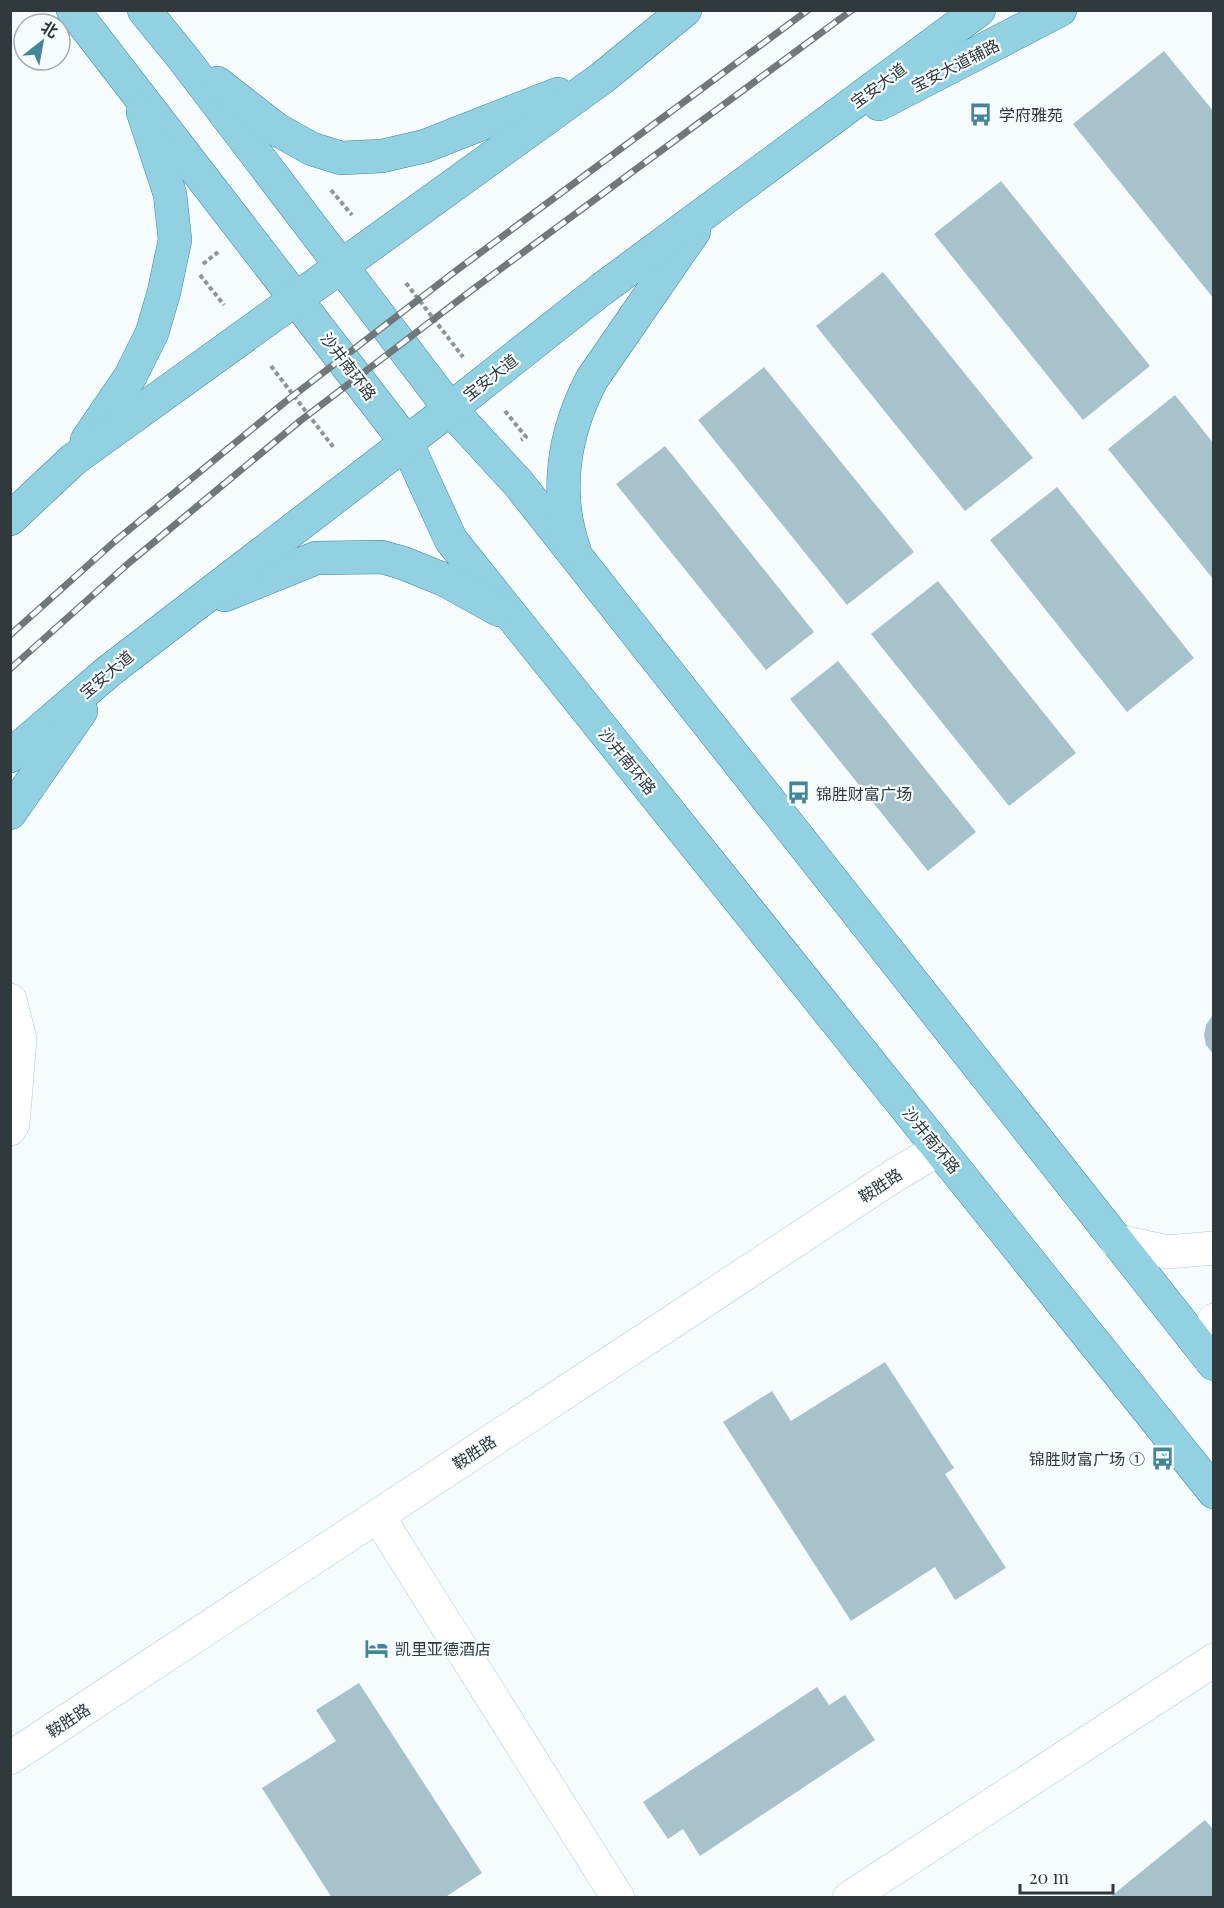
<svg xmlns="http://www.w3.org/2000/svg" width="1224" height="1908" viewBox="0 0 1224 1908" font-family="'Playfair Display','Noto Sans SC',serif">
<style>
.building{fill:#a8c2cb}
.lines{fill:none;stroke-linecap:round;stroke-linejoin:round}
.minor-casing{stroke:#afc9d2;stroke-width:34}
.major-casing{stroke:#40889c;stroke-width:34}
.path{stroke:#8d9597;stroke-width:4;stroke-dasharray:4.5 3;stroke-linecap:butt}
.minor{stroke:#fff;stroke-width:33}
.major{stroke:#92d1e2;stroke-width:33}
.rail-casing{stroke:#6f787a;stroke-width:7}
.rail{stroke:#f6fbfd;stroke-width:4.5;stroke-dasharray:14;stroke-linecap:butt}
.labels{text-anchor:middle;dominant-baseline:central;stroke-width:4.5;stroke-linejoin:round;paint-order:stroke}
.street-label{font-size:16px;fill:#303a3d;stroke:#f6fbfd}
.poi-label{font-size:16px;fill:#303a3d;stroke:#f6fbfd;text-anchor:start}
</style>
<rect width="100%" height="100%" fill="#f6fbfd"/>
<g class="building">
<path d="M1164 51 1214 112V299L1073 124Z"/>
<path d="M1001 181 1150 366 1083 420 934 234Z"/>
<path d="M883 272 1033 458 965 511 816 326Z"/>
<path d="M764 367 914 552 847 605 698 420Z"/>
<path d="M1175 395 1214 444V580L1108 449Z"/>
<path d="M665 446 814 632 766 670 616 484Z"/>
<path d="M1057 487 1194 658 1127 712 990 540Z"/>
<path d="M938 581 1076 753 1009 806 871 634Z"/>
<path d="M838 661 976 832 928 871 790 699Z"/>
<path d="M1214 1013V1055L1206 1045 1204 1035 1206 1025Z"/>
<path d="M885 1362 954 1468 945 1474 1006 1568 955 1600 935 1567 851 1621 723 1422 772 1391 791 1421Z"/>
<path d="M359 1683 482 1873 444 1898H332L262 1788 336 1741 316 1710Z"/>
<path d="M817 1687 829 1705 845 1695 875 1740 700 1856 683 1829 668 1839 643 1802Z"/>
<path d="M1205 1820 1214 1830V1898H1109Z"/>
</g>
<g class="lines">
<defs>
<g id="minor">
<path d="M10 1000 20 1039 13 1124 10 1129"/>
<path d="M1116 1241 1168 1252 1214 1248"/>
<path d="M1210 1359V1336L1214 1320"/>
<path d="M378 1516 618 1898"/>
<path d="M10 1758 895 1175 939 1149"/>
<path d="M849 1898 1214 1660"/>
</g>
<g id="major">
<path d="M73 10 406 442 451 540 1214 1492"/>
<path d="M144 10 183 58 450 409 519 484 1214 1364"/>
<path d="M217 83 276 129 312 149 341 158 382 156 425 146 558 94"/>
<path d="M879 104 1060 10"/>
<path d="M87 440 130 377 152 333 164 292 175 240 170 194 143 112"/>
<path d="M10 519 74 459 602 78 685 10"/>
<path d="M574 549C554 492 564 432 592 379L694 231"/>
<path d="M225 595 316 558 382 557 403 563 445 580 499 610"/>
<path d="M10 756 109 671 450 409 602 289 979 10"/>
<path d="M10 813 81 711"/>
</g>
</defs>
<use href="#minor" class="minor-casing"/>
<use href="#major" class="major-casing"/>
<g class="path">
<path d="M331 190 352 215"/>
<path d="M203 264 218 252"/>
<path d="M200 275 224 305"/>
<path d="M406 283 463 357"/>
<path d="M271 366 334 448"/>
<path d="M505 411 526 437 521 440"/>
</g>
<use href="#minor" class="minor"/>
<use href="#major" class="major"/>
<defs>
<g id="rail">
<path d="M10 635 114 542 285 402 457 270 808 10"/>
<path d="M10 669 130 562 300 421 472 290 852 10"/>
</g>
</defs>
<use href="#rail" class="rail-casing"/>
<use href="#rail" class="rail"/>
</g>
<defs>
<symbol id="bus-bare" viewBox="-9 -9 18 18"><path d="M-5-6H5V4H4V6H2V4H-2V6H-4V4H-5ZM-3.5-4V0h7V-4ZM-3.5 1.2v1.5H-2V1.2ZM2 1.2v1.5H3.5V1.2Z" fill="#448598" stroke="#f6fbfd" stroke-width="2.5" paint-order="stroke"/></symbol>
<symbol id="hotel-bare" viewBox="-9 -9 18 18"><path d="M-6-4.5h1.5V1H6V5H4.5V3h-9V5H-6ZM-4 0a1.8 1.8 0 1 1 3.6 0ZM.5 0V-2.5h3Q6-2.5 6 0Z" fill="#448598" stroke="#f6fbfd" stroke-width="2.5" paint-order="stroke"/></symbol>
</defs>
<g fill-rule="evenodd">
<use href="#bus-bare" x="964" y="98" width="33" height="33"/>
<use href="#bus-bare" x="782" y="776" width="33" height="33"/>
<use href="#bus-bare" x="1146" y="1442" width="33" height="33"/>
<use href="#hotel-bare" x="360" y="1632" width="33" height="33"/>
</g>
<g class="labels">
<g class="street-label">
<text transform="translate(955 65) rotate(-27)">宝安大道辅路</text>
<text transform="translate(878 85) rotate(-36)">宝安大道</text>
<text transform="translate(349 366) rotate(53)">沙井南环路</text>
<text transform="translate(490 377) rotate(-38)">宝安大道</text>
<text transform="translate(106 674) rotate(-40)">宝安大道</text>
<text transform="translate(628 761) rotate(51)">沙井南环路</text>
<text transform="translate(932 1140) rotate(51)">沙井南环路</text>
<text transform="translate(880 1185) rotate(-33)">鞍胜路</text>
<text transform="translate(474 1452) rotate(-33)">鞍胜路</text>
<text transform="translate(68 1720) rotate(-33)">鞍胜路</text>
</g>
<g class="poi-label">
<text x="999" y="114">学府雅苑</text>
<text x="816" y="793">锦胜财富广场</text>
<text x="1145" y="1458" text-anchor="end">锦胜财富广场 ①</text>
<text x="395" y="1648">凯里亚德酒店</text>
</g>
</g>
<rect width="1224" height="1908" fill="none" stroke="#303a3d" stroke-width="24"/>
<g transform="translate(42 42) rotate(31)"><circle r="28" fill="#f6fbfd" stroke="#a7aeb0" stroke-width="1.5"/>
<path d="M0-4.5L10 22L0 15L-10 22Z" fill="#448598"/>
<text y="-9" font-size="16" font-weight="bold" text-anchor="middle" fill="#303a3d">北</text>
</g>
<path d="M1020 1884v9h93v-9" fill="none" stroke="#303a3d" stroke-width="3"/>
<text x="1029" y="1884" font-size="18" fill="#303a3d" stroke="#f6fbfd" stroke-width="4.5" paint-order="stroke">20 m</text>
</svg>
